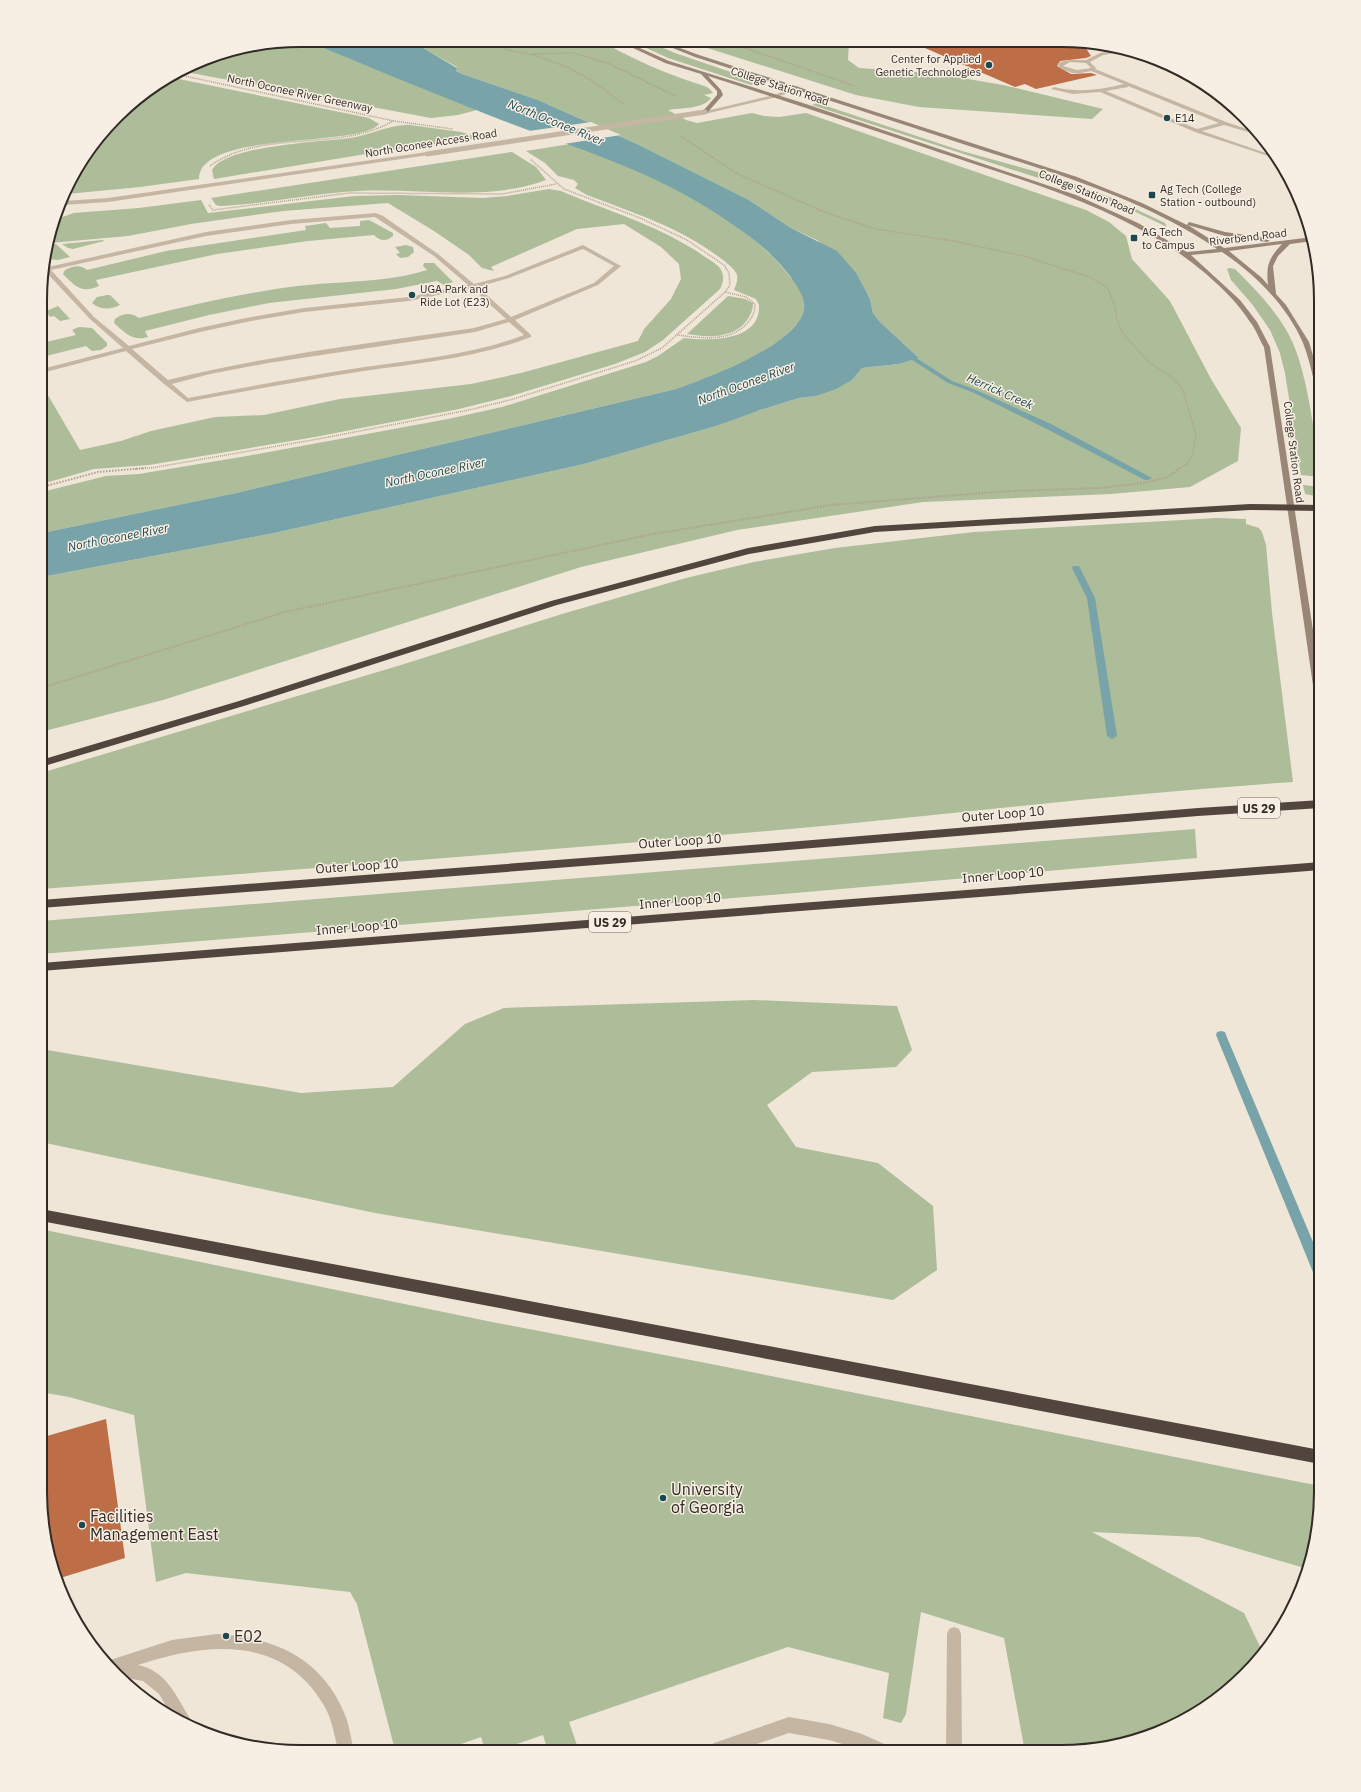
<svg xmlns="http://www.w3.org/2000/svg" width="1361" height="1792" viewBox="0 0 1361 1792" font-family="'IBM Plex Sans',sans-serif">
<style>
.green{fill:#adbc99}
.water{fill:#78a3a9}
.pier{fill:#efe6d7}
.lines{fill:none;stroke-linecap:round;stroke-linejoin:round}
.stream{fill:#78a3a9;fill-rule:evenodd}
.building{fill:#bd6e46}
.path-far1{stroke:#b1a08f;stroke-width:1.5;stroke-dasharray:1 1;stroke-linecap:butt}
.path{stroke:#b1a08f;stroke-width:2;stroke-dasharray:1.5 1.5;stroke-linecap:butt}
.lane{fill:#c5b6a4;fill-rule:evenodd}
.street{fill:#c5b6a4;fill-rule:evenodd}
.secondary{fill:#998676;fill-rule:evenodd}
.highway{fill:#52453d;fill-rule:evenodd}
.street-bridge{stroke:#c5b6a4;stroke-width:5}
.poi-dot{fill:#1e4850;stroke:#f7efe3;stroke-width:1.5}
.labels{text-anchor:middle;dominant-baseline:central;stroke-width:3;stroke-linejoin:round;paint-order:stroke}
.far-poi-label{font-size:11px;fill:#312a25;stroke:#f7efe3;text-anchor:start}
.far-street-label{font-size:11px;fill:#312a25;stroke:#f7efe3}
.far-water-label{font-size:12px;font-style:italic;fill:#1e4850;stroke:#f7efe3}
.shield{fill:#f7efe3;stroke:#6c655e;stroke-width:1}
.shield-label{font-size:12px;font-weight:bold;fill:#312a25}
.street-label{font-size:13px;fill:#312a25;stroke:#f7efe3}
.near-poi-label{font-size:16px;fill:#312a25;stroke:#f7efe3;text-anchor:start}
.rim{fill:none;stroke:#312a25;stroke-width:2}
</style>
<rect width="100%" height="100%" fill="#efe6d7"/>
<g class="green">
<path d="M304 40 477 110 458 115 431 118 186 72 216 54Z"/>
<path d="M416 40 608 41 613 44 610 46C637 61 663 72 692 82 700 85 708 85 713 93L704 95 711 98C704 109 680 108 668 110L686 120 697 123 752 113 764 116 779 117 806 113 1086 210 1109 222 1126 236 1132 259 1170 301 1211 379 1241 428 1238 461 1190 487 1111 494 923 502 737 530 581 567 163 700 41 732 42 577 274 533 584 464 716 426 741 416 799 398 816 396 852 380 862 368 899 364 919 358 880 322 873 313 870 299 857 274 817 240 791 228 749 200 639 145 538 100 462 74 456 71 457 67 425 49Z"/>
<path d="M631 41H647L675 53 763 83 751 85 668 58Z"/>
<path d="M690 41 849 42 848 60 859 68 933 73 1003 85 1103 109 1092 119 919 107 856 95 701 46Z"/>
<path d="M174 78 369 118 379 124C360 148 199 130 199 179L140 187 67 194 75 170 129 104Z"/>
<path d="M817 103 962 151 1052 176 1112 198 1165 223 1167 227 1119 204 812 105Z"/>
<path d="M410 125 461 132 481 138 384 151 214 179 212 170C226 145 322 142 350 138 371 135 389 124 410 125Z"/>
<path d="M570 144C645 171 742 213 791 278 797 286 807 299 804 310 794 347 709 377 676 389L236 493 42 533V492L106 476 139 474 247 456 448 419 502 407 646 362 658 356 684 338C709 341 761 342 759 305L756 299 734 290C736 285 738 281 737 275 735 269 728 264 723 260 682 228 634 213 587 195L575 188 578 184 574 180 558 176 545 163 526 151Z"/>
<path d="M512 152 536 167 546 180C486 202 422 188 359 191 313 193 267 204 220 206L216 205 211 198Z"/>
<path d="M549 189 561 191C607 211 655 224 698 252 704 257 713 261 718 266 725 273 724 281 720 289L663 340 645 352 615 364 511 396 459 409 315 437 149 465 94 469 42 484V385L80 450 121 441 151 431 215 417 264 415 340 399 471 384 521 373 638 341 644 329 671 299 681 279 679 264 661 247 624 224 577 229 491 267 494 271 482 268 469 255 434 231 388 203 283 211 191 224 128 236 50 243 59 218 74 213 139 208 201 200 208 213 354 196 398 195 483 198 507 196Z"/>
<path d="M369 220 393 233V236C386 242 380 241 374 235L308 241 217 254 96 280 99 286C81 294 75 286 63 274L65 270C73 266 80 264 87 270L166 251 306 230 305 226 326 223 330 228 360 226V221Z"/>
<path d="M103 240 104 241 73 249 68 248 62 244Z"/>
<path d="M56 244 70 257 58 260 49 259 46 255 49 245Z"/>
<path d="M406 245 413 247 414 252 408 257 400 258 396 254 400 253 395 247Z"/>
<path d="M424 263H434L453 282 444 285 437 281 396 289 269 303 209 315 145 331 148 337C133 342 124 332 114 323L115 319C123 313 131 312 139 318 191 305 244 293 297 286 340 281 386 283 427 270L423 266Z"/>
<path d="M1230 268 1235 269C1255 289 1275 309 1289 335 1308 371 1314 435 1321 477L1301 475 1285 373 1280 353 1270 330 1252 304 1231 280 1227 269Z"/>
<path d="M107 295H110L120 305C111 310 100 310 92 303L97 297Z"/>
<path d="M728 296 745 299 753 303C753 308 752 311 750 315 738 339 709 338 687 334Z"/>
<path d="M58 306 70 319 60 321 54 316 50 317 46 311Z"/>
<path d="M79 327 92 328 107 343V346L101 350 92 351 86 346 42 357V343L76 335 72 330Z"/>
<path d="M1303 485 1321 487V497L1305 494Z"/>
<path d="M1217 518 1246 519V524L1259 528 1262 532 1266 545 1272 613 1293 782C1139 792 987 810 834 825 570 849 305 869 41 889V773L401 665 562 614 686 578 754 562 835 548 974 532Z"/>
<path d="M1195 829 1197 858 795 893 41 954V921Z"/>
<path d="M755 1000 897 1006 912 1050 896 1067 812 1072 767 1105 796 1147 878 1163 933 1206 937 1270 893 1300 375 1213 41 1142V1049L301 1093 393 1087 465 1024 504 1008Z"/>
<path d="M40 1229 492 1322 706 1363 1320 1486V1509L1308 1569 1198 1537 1092 1532 1244 1613 1263 1653 1232 1687 1176 1725 1128 1743 1061 1752H1025L1004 1638 921 1612 906 1714 901 1723 883 1718 889 1673 788 1647 569 1722 579 1751H548L543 1735 499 1750H485L481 1737 444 1750H395L357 1604 350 1592 186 1573 156 1582 134 1415 69 1397 40 1392Z"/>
</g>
<path class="water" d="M304 40H416L425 49 457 68 456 71 462 74 538 100 639 145 749 200 791 228 837 251 857 274 870 299 873 313 880 322 919 358 899 364 862 368 852 380 836 389 816 396 799 398 760 410 716 426 584 464 274 533 42 577V533L236 493 676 389C707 378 798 345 804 309 806 297 796 286 790 276 773 254 752 237 729 222 652 168 572 148 486 114 425 90 365 65 304 40Z"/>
<path class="pier" d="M591 122 621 135 564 144 529 131Z"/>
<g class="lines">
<g class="stream">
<path d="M903 352H907L952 381 976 390 1051 424 1152 478 1148 480H1145L1045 428 972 392 948 383 903 354Z"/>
<path d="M1073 566H1079L1095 598 1117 736 1112 739 1107 736 1087 598 1072 568Z"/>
<path d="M1221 1031 1225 1032 1226 1035 1321 1261V1282L1317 1281 1315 1277 1216 1035 1217 1032Z"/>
</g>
</g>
<g class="building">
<path d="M911 42H1082L1091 56 1086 58 1060 61 1057 66 1071 74 1091 73 1097 75 1036 89 1025 84 1015 87Z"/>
<path d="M106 1419 125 1558 57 1579 49 1559 40 1492V1438Z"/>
</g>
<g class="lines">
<g class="path-far1">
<path d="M496 41 507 50 534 55 567 67 591 80 625 105"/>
<path d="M725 41 855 86"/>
<path d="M531 54 574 53 610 64 675 96"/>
<path d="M180 75 394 121 453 129"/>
<path d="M681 136 736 173 824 212 876 229 953 241 1024 256 1089 277 1107 287 1114 303 1117 319 1123 334 1150 363 1174 379 1183 390 1196 435 1193 454 1188 463 1179 469"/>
<path d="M210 166C263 128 338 153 393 121"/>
<path d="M209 205 213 210 349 193 502 194 556 184"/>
<path d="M677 335C702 338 732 343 749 321 753 316 755 311 755 304L746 297 725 292"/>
<path d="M133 469 151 468 318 439 469 410 510 400 635 361 662 348 725 292 730 285 729 273 724 265 687 240 640 218 564 189 530 159"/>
</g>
<g class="path">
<path d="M42 487 98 472 146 468"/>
<path d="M41 688 285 612 653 534 831 505 1009 491 1100 488 1143 483 1168 477 1180 468"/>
</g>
<g class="lane">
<path d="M1121 49 1126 51 1103 55 1090 62 1096 68 1095 69 1226 122 1259 133 1262 136 1224 125 1202 131 1274 156 1277 159 1195 132 1100 92 1073 94 1051 89 1054 87C1078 93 1100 90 1124 84L1091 71 1081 73H1072L1062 69 1058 66 1060 62 1070 60H1086L1100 53ZM1070 62 1086 63 1091 68 1077 70 1063 66ZM1128 87V86L1219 123 1197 129 1106 91Z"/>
<path d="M376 213 383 216 438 254 474 284 505 276 583 245 621 266 598 285 515 320 531 335V337C477 358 421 363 364 371 305 380 246 391 187 402L164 384 126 351 42 373V369L123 348 90 319 44 270 42 268 43 263 48 267 206 232 291 220ZM375 217 434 256 468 285 409 297 304 308 246 318 199 328 129 346 94 317 51 270 206 236 291 224ZM583 249 614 266 594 283 511 317 478 287 509 278ZM472 288 506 319 474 328C372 343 269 355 168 380L132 349 200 332 246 322 304 312 409 301ZM509 322 524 335C472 355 419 359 365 367 306 376 247 387 188 398L172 384 210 374 268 363 475 332Z"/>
<path d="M954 1627 959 1629 961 1634 962 1752H946L947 1634 949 1629Z"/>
<path d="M217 1634C277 1637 326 1661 347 1720 350 1730 351 1740 354 1750H338C334 1734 332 1718 323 1704 282 1634 204 1643 138 1665 165 1670 176 1695 189 1717L192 1722 190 1725 172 1716 159 1694 143 1681 120 1677 104 1662 172 1640Z"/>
<path d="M789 1717 829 1724 862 1734 891 1747 893 1752 866 1751 829 1740 789 1733 736 1751H706L709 1746 714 1743Z"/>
</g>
<g class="street">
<path d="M798 86 800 89 777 97 705 114 702 112 774 95Z"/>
<path d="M427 152 430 154 429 155 108 202 63 205 64 201 108 198Z"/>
</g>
<path class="secondary" d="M618 41H624L669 61 803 103 1076 195 1138 223 1187 252 1217 249C1142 198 1054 173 969 146 878 116 787 87 695 57L655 41H661L699 55 1077 177 1142 203 1187 225 1189 222 1225 232 1267 238 1270 240 1267 242 1225 236 1188 225 1224 248 1313 237V241L1290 244 1278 256 1273 266 1276 294 1286 305 1309 342 1321 383V402L1318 400C1314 381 1310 361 1303 343 1287 306 1255 274 1222 252L1191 255 1240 300 1257 322 1270 347 1321 683V716L1317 713 1264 347C1259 339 1256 329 1250 322 1238 303 1222 288 1205 273 1129 209 1030 183 938 152 861 126 785 101 708 76L721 90 723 95 707 113H703V111L717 95V91L701 74 665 63ZM1282 244C1268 259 1266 266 1268 285L1262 278 1229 251Z"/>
<g class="highway">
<path d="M1250 504 1321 505V511L1250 510 875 532 749 554 557 605 247 705 41 767V760L239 701 551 601 748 548 875 526Z"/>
<path d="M1321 800V808L1198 816 764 852 41 908V900L764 844 1198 808Z"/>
<path d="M1321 862V870L41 971V963Z"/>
<path d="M41 1209 1320 1450V1464L41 1221Z"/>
</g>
<path class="street-bridge" d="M427 154 705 112"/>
</g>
<g class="poi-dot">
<circle cx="989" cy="65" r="4"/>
<circle cx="1167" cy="118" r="4"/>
<rect x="1148" y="191" width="8" height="8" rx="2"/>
<rect x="1130" y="234" width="8" height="8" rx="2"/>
<circle cx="412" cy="295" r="4"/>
<circle cx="663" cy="1498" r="4"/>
<circle cx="82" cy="1525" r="4"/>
<circle cx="226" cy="1636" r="4"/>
</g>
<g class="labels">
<g class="far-poi-label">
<text x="981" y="59" text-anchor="end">Center for Applied<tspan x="981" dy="13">Genetic Technologies</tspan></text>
<text x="1175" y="118">E14</text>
<text x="1160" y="189">Ag Tech (College<tspan x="1160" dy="13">Station - outbound)</tspan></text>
<text x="1142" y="232">AG Tech<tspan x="1142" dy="13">to Campus</tspan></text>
<text x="420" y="289">UGA Park and<tspan x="420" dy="13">Ride Lot (E23)</tspan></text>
</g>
<g class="far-street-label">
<text transform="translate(780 86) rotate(18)">College Station Road</text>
<text transform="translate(300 93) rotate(12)">North Oconee River Greenway</text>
<text transform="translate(431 143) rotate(-9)">North Oconee Access Road</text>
<text transform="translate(1087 192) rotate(22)">College Station Road</text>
<text transform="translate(1248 237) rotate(-7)">Riverbend Road</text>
<text transform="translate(1294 452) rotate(83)">College Station Road</text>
</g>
<g class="far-water-label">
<text transform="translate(556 122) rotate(22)">North Oconee River</text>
<text transform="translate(746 383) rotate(-20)">North Oconee River</text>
<text transform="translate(1000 391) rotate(24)">Herrick Creek</text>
<text transform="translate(435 472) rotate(-12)">North Oconee River</text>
<text transform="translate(118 537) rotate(-11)">North Oconee River</text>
</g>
<g class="shield">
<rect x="1238" y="798" width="42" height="20" rx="3"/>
<rect x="589" y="912" width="42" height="20" rx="3"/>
</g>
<g class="shield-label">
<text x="1259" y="808">US 29</text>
<text x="610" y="922">US 29</text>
</g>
<g class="street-label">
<text transform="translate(1003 814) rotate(-5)">Outer Loop 10</text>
<text transform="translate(680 841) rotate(-4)">Outer Loop 10</text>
<text transform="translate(357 866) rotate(-4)">Outer Loop 10</text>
<text transform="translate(1003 875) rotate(-5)">Inner Loop 10</text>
<text transform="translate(680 901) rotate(-5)">Inner Loop 10</text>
<text transform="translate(357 927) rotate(-5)">Inner Loop 10</text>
</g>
<g class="near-poi-label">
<text x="671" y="1489">University<tspan x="671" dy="18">of Georgia</tspan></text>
<text x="90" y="1516">Facilities<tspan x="90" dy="18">Management East</tspan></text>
<text x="234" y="1636">E02</text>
</g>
</g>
<path d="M0 0H1361V1792H0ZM300 47H1061A253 253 0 0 1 1314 300V1492A253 253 0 0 1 1061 1745H300A253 253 0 0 1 47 1492V300A253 253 0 0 1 300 47Z" fill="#f7efe3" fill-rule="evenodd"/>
<path class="rim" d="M300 47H1061A253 253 0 0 1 1314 300V1492A253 253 0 0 1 1061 1745H300A253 253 0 0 1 47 1492V300A253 253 0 0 1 300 47Z"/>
</svg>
